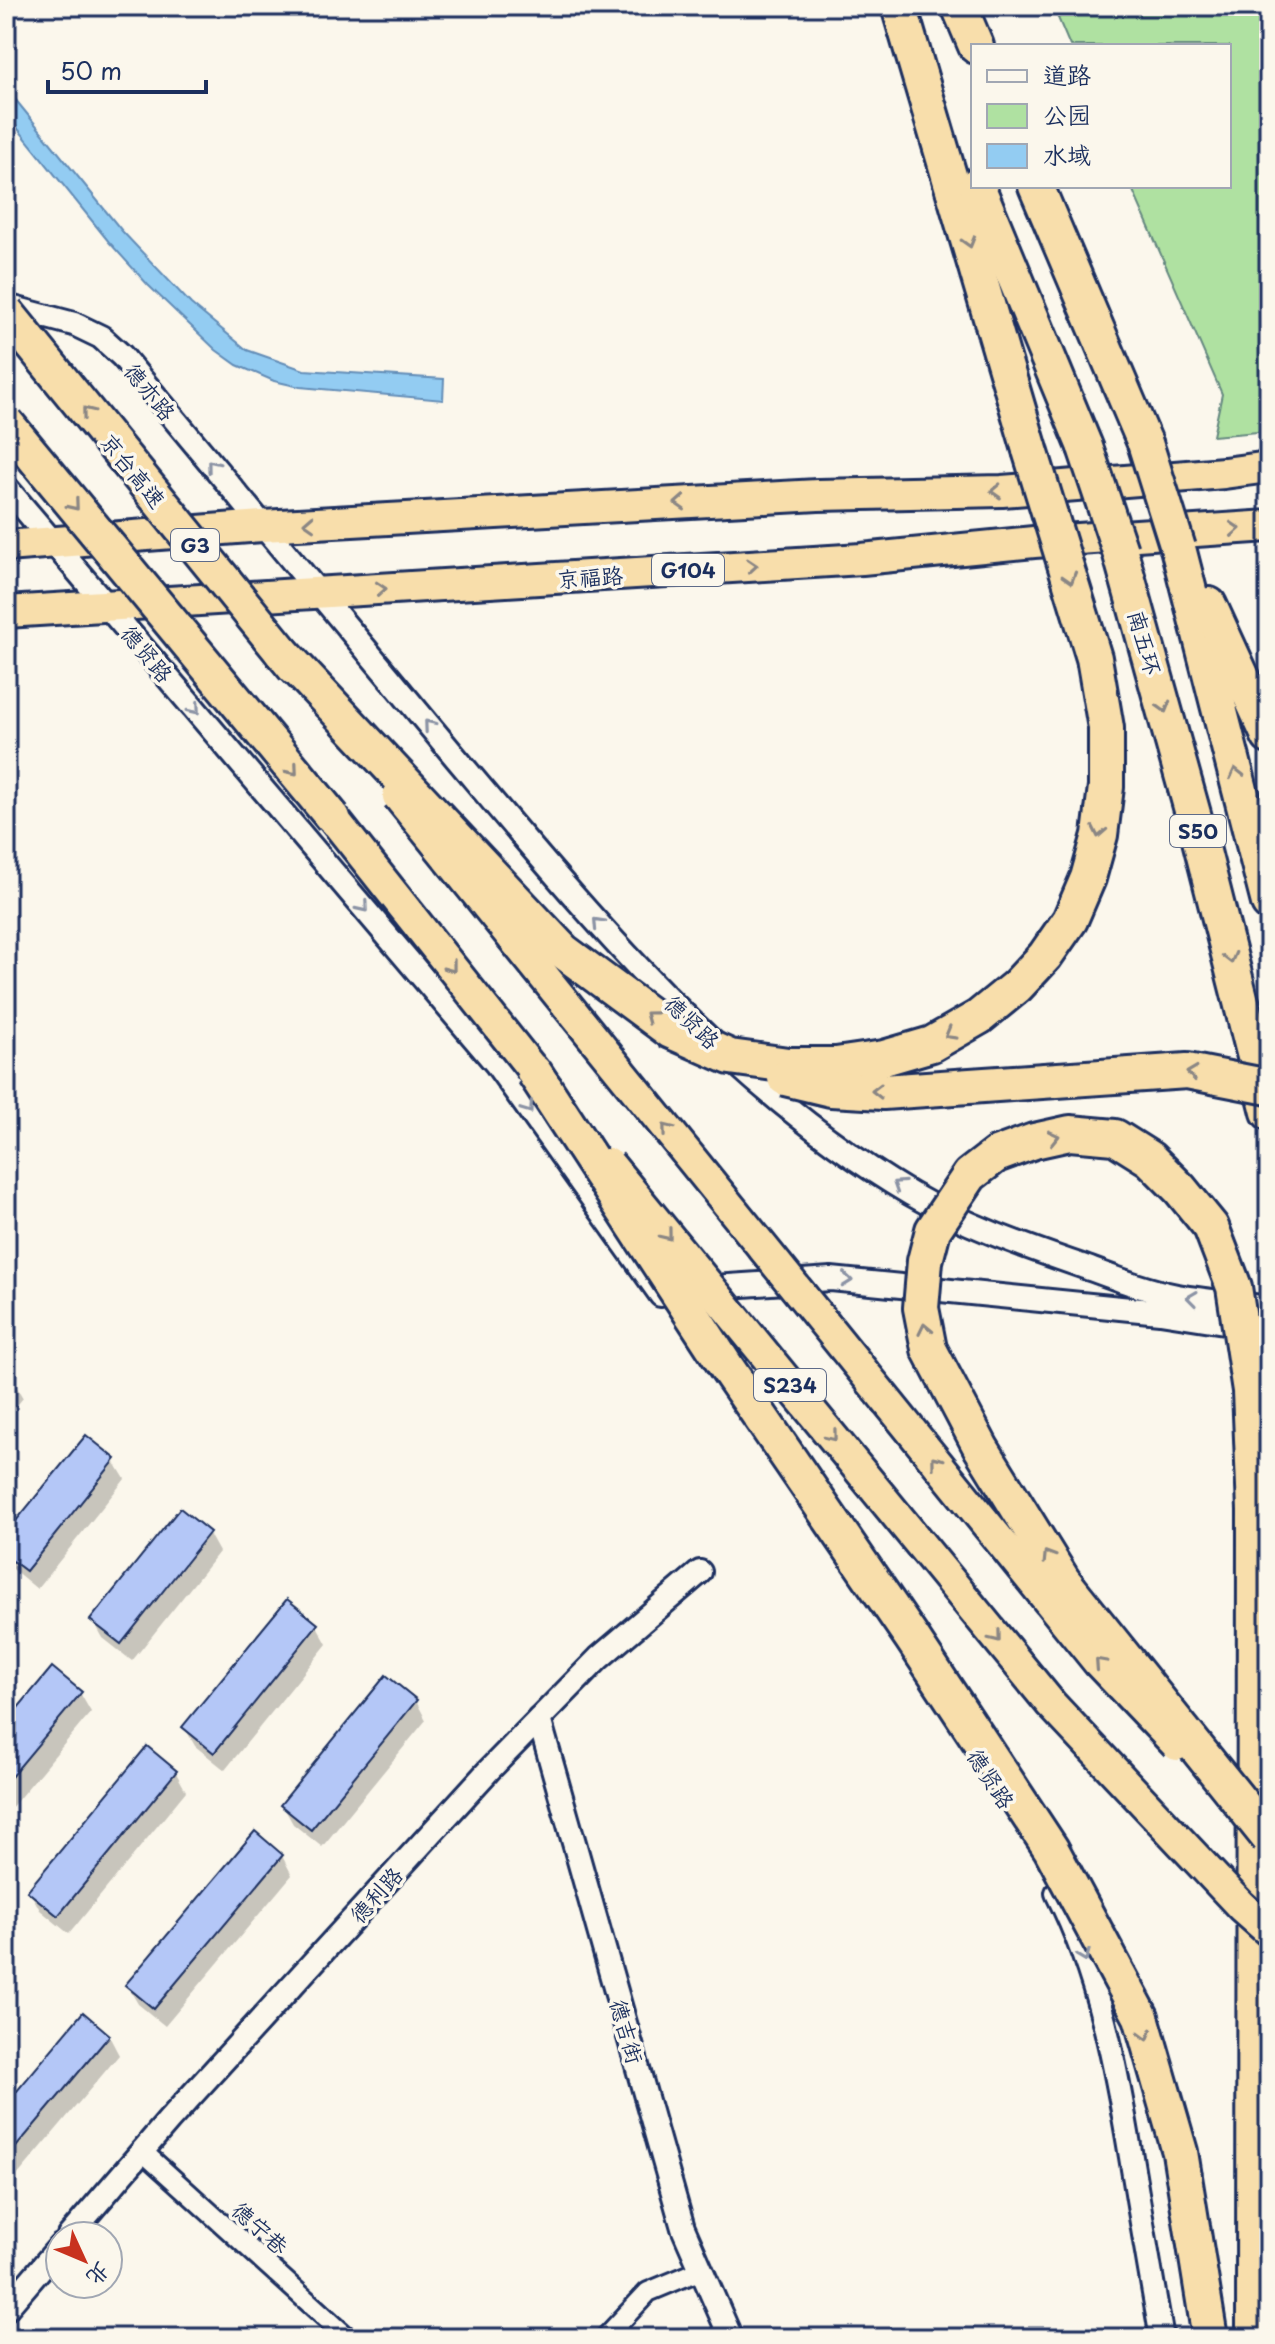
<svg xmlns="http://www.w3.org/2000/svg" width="1275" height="2344" viewBox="0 0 1275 2344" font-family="'Playpen Sans','LXGW WenKai TC',sans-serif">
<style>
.green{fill:#afe1a1;stroke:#658880;stroke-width:2}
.water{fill:#93ccf2;stroke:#638db7;stroke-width:2}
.shadow{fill:#0003}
.building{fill:#b4c7f7;stroke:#1b2f5e;stroke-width:2}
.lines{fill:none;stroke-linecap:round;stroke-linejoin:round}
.minor-casing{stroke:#1b2f5e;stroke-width:24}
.tertiary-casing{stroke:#1b2f5e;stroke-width:28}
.trunk-casing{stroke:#1b2f5e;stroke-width:36}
.motorway-casing{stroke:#1b2f5e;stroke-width:40}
.minor{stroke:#fbf7ec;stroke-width:18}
.tertiary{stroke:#fbf7ec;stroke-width:22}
.trunk{stroke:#f8deab;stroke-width:30}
.motorway{stroke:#f8deab;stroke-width:34}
.trunk-bridge-casing{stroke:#1b2f5e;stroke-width:36;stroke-linecap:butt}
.motorway-bridge-casing{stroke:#1b2f5e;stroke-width:40;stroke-linecap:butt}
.trunk-bridge{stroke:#f8deab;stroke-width:30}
.motorway-bridge{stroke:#f8deab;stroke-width:34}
.oneway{stroke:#8a8684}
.oneway2{stroke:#8b93a5}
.labels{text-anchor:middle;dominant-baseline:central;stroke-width:7;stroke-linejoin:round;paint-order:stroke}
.shield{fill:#fbf7ec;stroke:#5e6b89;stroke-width:2}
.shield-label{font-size:20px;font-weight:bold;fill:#1b2f5e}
.street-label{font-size:22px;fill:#1b2f5e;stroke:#fbf7ec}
</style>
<rect width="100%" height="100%" fill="#fbf7ec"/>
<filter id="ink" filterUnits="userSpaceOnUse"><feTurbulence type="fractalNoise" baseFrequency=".0125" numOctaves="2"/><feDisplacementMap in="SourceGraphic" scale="16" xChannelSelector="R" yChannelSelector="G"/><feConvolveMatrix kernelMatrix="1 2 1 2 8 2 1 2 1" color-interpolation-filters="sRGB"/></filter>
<g filter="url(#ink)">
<path class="green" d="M1053 6H1267L1269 8V431L1213 436 1222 394 1131 186H1229V46H1070Z"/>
<path class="water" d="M6 88 122 231 191 304 247 350 304 370 444 379 443 400 300 387 274 381 237 365 216 350 148 285 109 242 6 114Z"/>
<g class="shadow">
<path d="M6 1374 12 1379 23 1398 6 1419Z"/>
<path d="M114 1461 125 1479 37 1589 8 1565 6 1562V1536Z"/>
<path d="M209 1534 219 1552 132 1661 103 1638 93 1620Z"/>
<path d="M317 1626 327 1644 225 1770 195 1746 185 1728Z"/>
<path d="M80 1693 91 1712 6 1814V1725Z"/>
<path d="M416 1701 426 1720 322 1847 293 1824 283 1806Z"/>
<path d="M176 1773 186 1791 69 1934 40 1910 30 1892Z"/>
<path d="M282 1856 292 1875 165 2026 138 2004 127 1985Z"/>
<path d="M109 2036 119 2055 6 2189V2107Z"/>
</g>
<g class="building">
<path d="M86 1435 116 1459 26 1571 6 1556V1533Z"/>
<path d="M180 1508 210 1532 121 1644 90 1620Z"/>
<path d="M287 1599 318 1624 214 1753 182 1727Z"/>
<path d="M52 1667 82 1692 6 1783V1722Z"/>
<path d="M386 1675 417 1700 311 1830 280 1805Z"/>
<path d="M147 1746 177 1771 58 1916 27 1891Z"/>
<path d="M255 1831 283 1855 154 2009 125 1985Z"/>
<path d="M83 2012 110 2035 6 2159V2104Z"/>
</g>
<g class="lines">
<defs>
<g id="minor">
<path d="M142 2151 348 2338"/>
<path d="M605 2338 648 2292 701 2270"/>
</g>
<g id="tertiary">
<path d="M6 306 74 324 101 337 122 356C233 491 345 625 457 759 592 919 729 1087 911 1194 964 1225 1024 1246 1082 1266 1112 1277 1145 1290 1177 1296 1208 1301 1239 1304 1269 1308"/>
<path d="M6 487 497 1065 661 1295"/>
<path d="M699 1288 831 1279 1160 1312 1269 1329"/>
<path d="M539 1719 683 2228 731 2338"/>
<path d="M1057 1893C1099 1976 1116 2066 1131 2157 1141 2217 1151 2278 1162 2338"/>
<path d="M69 2236 169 2120 489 1770 599 1658 700 1572"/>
<path d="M6 2309 60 2246"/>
</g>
<g id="trunk">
<path d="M6 546 262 526 818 495 1002 491 1224 473 1269 467"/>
<path d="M6 612 862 559 1034 542 1269 526"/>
</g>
<g id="motorway">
<path d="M899 6 1030 450"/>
<path d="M959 6 976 46"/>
<path d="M977 186 1085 447"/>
<path d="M1036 186 1145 443"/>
<path d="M1178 548 1269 903"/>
<path d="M1120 551 1198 832 1269 1112"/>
<path d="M1209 605 1269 736"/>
<path d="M1184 2177 1210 2338"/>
<path d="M1254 2338 1255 1510"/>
</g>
</defs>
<use href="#minor" class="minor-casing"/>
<use href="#tertiary" class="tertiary-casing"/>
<use href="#trunk" class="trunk-casing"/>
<use href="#motorway" class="motorway-casing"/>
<use href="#minor" class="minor"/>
<use href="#tertiary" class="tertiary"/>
<use href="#trunk" class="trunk"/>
<use href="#motorway" class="motorway"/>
<defs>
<g id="trunk-bridge">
<path d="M398 796 1098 1662 1177 1745"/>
<path d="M333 818 548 1089"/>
<path d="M609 1164 1051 1704 1241 1906 1269 1931"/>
</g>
<g id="motorway-bridge">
<path d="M6 312 295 668"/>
<path d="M6 423 333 818"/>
<path d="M1145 443 1178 548"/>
<path d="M1085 447 1120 551"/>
<path d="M281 651 563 951 671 1031 730 1057 788 1065H836L884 1058 932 1044 979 1017 1017 986 1045 956 1070 920 1088 878 1100 835 1106 787V728L1094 658 1030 450"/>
<path d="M534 1072 727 1368 912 1638 1051 1849 1141 2017 1180 2152 1184 2177"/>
<path d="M785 1078 831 1089 883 1092 1187 1071 1269 1087"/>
<path d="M1255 1510 1250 1391 1234 1287 1211 1227 1180 1189 1150 1159 1115 1137 1070 1133 1034 1141 996 1155 970 1175 933 1230 925 1261 921 1308 929 1349 981 1448 1063 1581 1269 1838"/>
</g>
</defs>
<use href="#trunk-bridge" class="trunk-bridge-casing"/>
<use href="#motorway-bridge" class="motorway-bridge-casing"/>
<use href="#trunk-bridge" class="trunk-bridge"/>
<use href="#motorway-bridge" class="motorway-bridge"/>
</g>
<defs><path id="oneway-chevron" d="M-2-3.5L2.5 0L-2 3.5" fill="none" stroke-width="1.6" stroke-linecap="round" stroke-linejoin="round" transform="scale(2)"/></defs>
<g class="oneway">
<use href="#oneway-chevron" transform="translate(969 242) rotate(74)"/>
<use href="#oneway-chevron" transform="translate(87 412) rotate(-129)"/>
<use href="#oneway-chevron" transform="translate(996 491) rotate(178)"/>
<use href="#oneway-chevron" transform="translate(680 503) rotate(177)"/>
<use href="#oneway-chevron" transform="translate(74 505) rotate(50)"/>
<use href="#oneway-chevron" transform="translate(309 523) rotate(177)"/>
<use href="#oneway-chevron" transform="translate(1235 529) rotate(-4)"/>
<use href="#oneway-chevron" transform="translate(752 566) rotate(-4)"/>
<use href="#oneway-chevron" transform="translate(1070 578) rotate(73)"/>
<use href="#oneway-chevron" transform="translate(381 589) rotate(-4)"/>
<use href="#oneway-chevron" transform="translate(1164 707) rotate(74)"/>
<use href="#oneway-chevron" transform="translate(293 770) rotate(50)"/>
<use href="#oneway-chevron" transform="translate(1236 773) rotate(-104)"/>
<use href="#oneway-chevron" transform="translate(1099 832) rotate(101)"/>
<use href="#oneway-chevron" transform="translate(1230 958) rotate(76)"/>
<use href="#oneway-chevron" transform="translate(451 967) rotate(52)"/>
<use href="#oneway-chevron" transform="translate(650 1016) rotate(-143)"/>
<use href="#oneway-chevron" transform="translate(950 1034) rotate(150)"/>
<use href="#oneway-chevron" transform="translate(1192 1073) rotate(-173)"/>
<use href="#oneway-chevron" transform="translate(877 1091) rotate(-179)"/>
<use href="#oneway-chevron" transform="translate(667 1129) rotate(-129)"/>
<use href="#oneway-chevron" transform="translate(1054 1137) rotate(-13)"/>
<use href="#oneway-chevron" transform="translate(667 1235) rotate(51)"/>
<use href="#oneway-chevron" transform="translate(925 1329) rotate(-102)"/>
<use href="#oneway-chevron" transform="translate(832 1436) rotate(51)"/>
<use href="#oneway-chevron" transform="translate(936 1461) rotate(-129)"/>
<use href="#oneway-chevron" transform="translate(1048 1556) rotate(-122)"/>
<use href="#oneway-chevron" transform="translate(996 1637) rotate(51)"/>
<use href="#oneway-chevron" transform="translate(1100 1663) rotate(-132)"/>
<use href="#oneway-chevron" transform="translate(1146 2035) rotate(74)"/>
</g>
<g class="oneway2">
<use href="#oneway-chevron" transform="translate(212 465) rotate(-129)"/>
<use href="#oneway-chevron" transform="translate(195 709) rotate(50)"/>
<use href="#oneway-chevron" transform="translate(429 725) rotate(-130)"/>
<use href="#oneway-chevron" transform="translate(363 907) rotate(50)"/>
<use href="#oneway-chevron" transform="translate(598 923) rotate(-133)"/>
<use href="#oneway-chevron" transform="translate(528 1108) rotate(55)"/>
<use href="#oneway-chevron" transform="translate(898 1185) rotate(-147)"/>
<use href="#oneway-chevron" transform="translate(847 1280) rotate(6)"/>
<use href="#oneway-chevron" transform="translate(1192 1298) rotate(-172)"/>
<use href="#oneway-chevron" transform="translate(1084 1956) rotate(69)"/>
</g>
</g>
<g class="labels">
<g class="shield">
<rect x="171" y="529" width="48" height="32" rx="6"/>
<rect x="652" y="554" width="72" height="32" rx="6"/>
<rect x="1170" y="815" width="56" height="32" rx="6"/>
<rect x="754" y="1369" width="72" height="32" rx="6"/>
</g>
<g class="shield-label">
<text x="195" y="545">G3</text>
<text x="688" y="570">G104</text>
<text x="1198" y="831">S50</text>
<text x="790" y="1385">S234</text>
</g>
<g class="street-label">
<text transform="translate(151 391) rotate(51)">德亦路</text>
<text transform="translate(134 470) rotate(51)">京台高速</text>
<text transform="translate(590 576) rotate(-4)">京福路</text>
<text transform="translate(1146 642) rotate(74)">南五环</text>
<text transform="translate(148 653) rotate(50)">德贤路</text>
<text transform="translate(693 1021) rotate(44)">德贤路</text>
<text transform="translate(992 1778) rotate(57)">德贤路</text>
<text transform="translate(375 1894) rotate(-48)">德利路</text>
<text transform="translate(628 2031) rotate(74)">德吉街</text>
<text transform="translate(261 2227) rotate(42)">德宁巷</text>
</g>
</g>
<rect width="1275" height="2344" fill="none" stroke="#fbf7ec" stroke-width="32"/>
<rect x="16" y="16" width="1243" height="2312" fill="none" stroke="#1b2f5e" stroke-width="3" filter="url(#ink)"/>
<rect x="971" y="44" width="260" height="144" fill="#fbf7ec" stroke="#a1a7b3" stroke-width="2"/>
<rect x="987" y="70" width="40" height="12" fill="#fbf7ec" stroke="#a1a7b3" stroke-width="2"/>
<text x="1043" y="84" font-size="24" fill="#1b2f5e">道路</text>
<rect x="987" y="104" width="40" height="24" fill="#afe1a1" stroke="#a1a7b3" stroke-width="2"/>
<text x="1043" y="124" font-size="24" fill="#1b2f5e">公园</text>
<rect x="987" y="144" width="40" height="24" fill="#93ccf2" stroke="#a1a7b3" stroke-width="2"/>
<text x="1043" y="164" font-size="24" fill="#1b2f5e">水域</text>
<g transform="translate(84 2260) rotate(134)"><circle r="38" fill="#fbf7ec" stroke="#a1a7b3" stroke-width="2"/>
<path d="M0-6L14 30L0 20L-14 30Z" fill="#c8321e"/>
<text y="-12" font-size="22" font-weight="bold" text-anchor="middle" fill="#1b2f5e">北</text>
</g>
<path d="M48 80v12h158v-12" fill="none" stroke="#1b2f5e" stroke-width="4"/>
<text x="60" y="80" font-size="24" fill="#1b2f5e" stroke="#fbf7ec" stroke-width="6" paint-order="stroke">50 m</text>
</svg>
